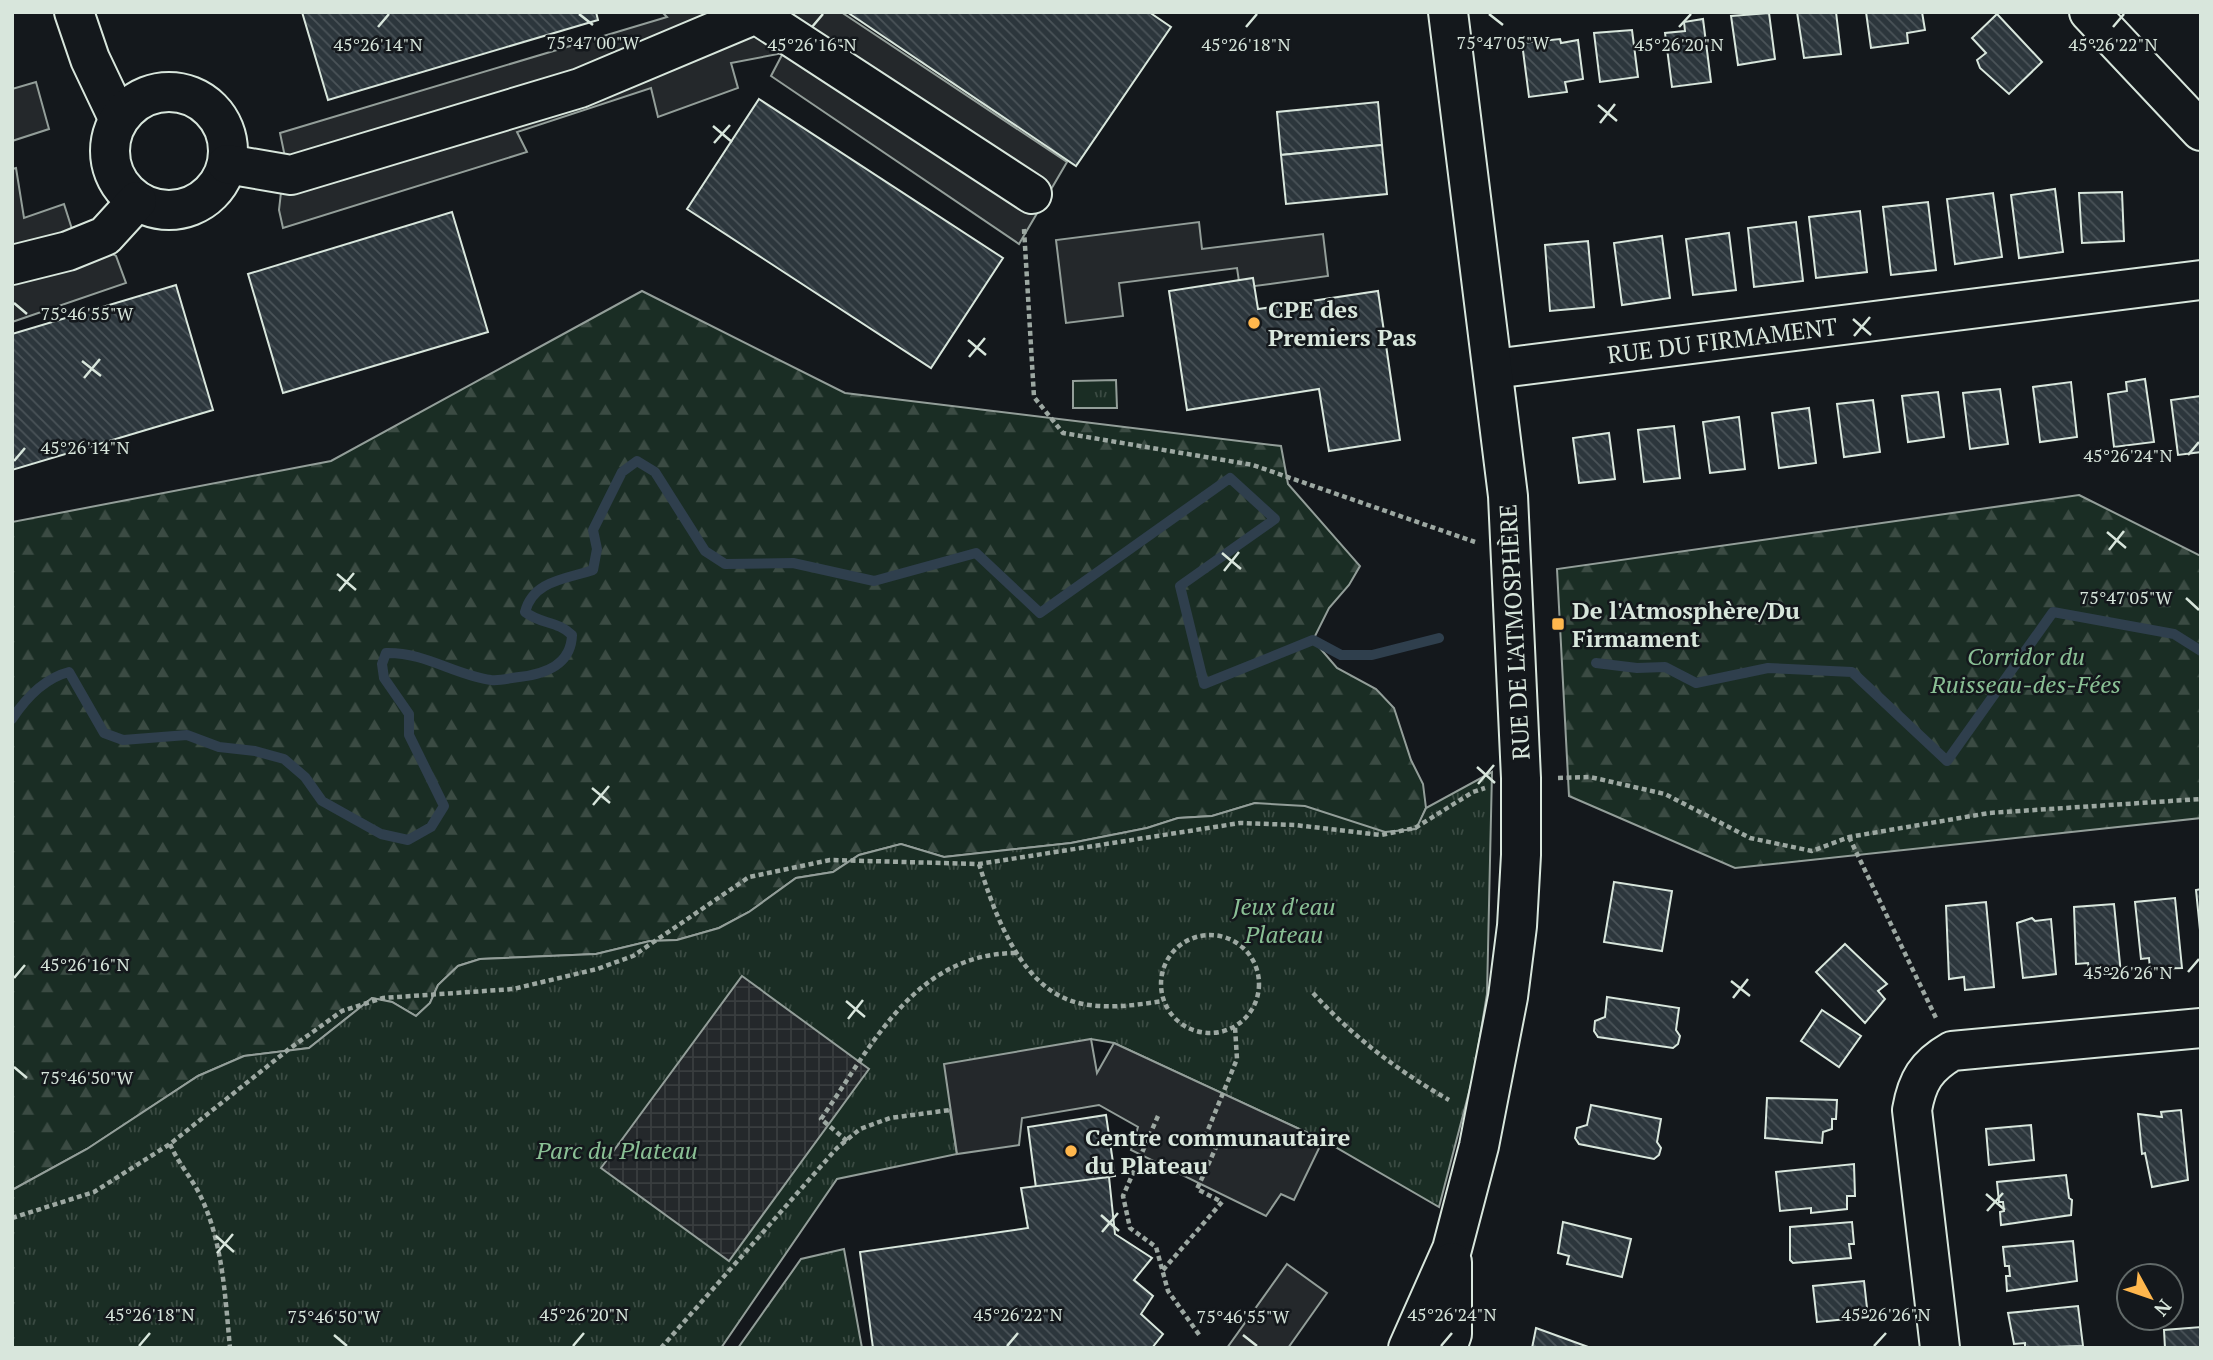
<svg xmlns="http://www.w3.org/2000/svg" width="2213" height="1360" viewBox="0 0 2213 1360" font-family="'PT Serif',serif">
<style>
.forest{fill:url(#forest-firs);stroke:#939e99;stroke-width:2}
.park{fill:url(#park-tufts);stroke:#939e99;stroke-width:2}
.parking{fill:#24282b;stroke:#939e99;stroke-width:2}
.plaza{fill:url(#plaza-grid);stroke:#939e99;stroke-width:2}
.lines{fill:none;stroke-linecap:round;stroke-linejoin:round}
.stream{stroke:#2f3f4d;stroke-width:10}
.building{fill:url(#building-back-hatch);stroke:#d8e6dc;stroke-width:2}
.minor-casing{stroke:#d8e6dc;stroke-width:42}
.path{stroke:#9da8a2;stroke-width:4.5;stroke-dasharray:5 3.5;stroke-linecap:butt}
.minor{stroke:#14181c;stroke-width:38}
.ticks{fill:none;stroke:#d8e6dc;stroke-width:2.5}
.poi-dot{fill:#ffb74d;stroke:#14181c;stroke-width:2.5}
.labels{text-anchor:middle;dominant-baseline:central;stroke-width:5;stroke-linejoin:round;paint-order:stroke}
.poi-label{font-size:24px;font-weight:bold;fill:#d8e6dc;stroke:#14181c;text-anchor:start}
.street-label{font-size:24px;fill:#d8e6dc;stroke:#14181c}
.park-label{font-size:24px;font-style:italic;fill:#8ac095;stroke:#14181c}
.ticks-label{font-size:18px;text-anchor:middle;fill:#d8e6dc;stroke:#14181c;stroke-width:5;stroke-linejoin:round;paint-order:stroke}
</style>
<defs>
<pattern id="forest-firs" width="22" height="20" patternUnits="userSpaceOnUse" patternTransform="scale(1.75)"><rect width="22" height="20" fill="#1a2d24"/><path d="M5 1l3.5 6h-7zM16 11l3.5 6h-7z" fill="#3b4b43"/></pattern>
<pattern id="park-tufts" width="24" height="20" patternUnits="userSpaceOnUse" patternTransform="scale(1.75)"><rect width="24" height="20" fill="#1a2d24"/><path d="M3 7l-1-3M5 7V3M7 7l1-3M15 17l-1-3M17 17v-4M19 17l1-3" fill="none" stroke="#3b4b43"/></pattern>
<pattern id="plaza-grid" width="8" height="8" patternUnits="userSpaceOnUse" patternTransform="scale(1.75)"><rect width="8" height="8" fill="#24282b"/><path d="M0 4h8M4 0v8" fill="none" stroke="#393d3f"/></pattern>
<pattern id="building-back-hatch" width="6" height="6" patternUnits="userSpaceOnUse" patternTransform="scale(1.75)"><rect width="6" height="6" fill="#2c363c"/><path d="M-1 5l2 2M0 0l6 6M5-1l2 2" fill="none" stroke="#4a5358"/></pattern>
</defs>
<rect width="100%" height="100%" fill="#14181c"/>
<g class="forest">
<path d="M642 291 845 393 1281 446 1288 484 1360 566 1349 585 1329 608 1313 640 1337 668 1376 689 1394 708 1411 760 1423 784 1426 808 1417 829 1385 833 1255 803 1212 816 1178 818 1147 828 1071 843 944 857 901 844 859 855 833 872 796 878 749 912 719 928 677 940 650 941 596 954 480 959 458 966 438 985 430 1003 416 1016 392 1002 372 998 309 1048 244 1056 198 1076 87 1149 12 1190V522L331 461Z"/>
<path d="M2079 495 2201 556V818L1735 868 1569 796 1557 569Z"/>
</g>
<g class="park">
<path d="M1116 380 1117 408H1073V381Z"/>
<path d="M1492 772 1487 994 1474 1073 1439 1207 1323 1140 1114 1043 1091 1039 950 1110 957 1154 837 1179 721 1348H12V1190L87 1149 198 1076 244 1056 309 1048 372 998 392 1002 416 1016 430 1003 438 985 458 966 480 959 596 954 650 941 677 940 719 928 749 912 796 878 833 872 859 855 901 844 944 857 1071 843 1147 828 1178 818 1212 816 1255 803 1305 806 1385 832 1416 829 1426 808Z"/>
<path d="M844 1249 862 1348H738L801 1259Z"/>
</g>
<g class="parking">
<path d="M662 12H841L1067 162 1019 244 771 76 783 53 731 63 738 88 658 117 651 88 517 132 527 152 283 228 279 210 285 157 280 133 667 17Z"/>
<path d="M36 82 49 129 12 141V89Z"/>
<path d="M16 168 24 218 64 204 72 229 116 256 126 283 12 322V169Z"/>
<path d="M1199 222 1202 249 1323 234 1328 276 1240 288 1237 268 1119 283 1123 316 1066 323 1056 240Z"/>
<path d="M1091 1039 1097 1073 1114 1043 1323 1140 1294 1200 1281 1194 1266 1216 1131 1150 1138 1127 1099 1105 1022 1118 1019 1145 957 1154 944 1064Z"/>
<path d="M1287 1264 1327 1293 1288 1348H1227Z"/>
</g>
<path class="plaza" d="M742 976 869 1069 729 1261 601 1168Z"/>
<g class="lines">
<g class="stream">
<path d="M1596 663 1637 668 1665 667 1696 683 1768 668 1852 672 1947 761 2053 612 2174 634 2201 651"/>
<path d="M12 719C26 698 45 678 69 672L104 733 123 740 187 735 219 747 255 751 284 759 305 777 322 801 381 834 408 840 431 827 444 806 409 735V714L384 678 382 664 386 653C425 652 454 675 491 680 500 681 510 678 519 677 545 674 571 665 572 635 558 621 540 624 525 612 533 580 567 579 593 570L597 549 593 530 622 472 637 461 655 472 705 551 725 564 793 563 874 581 976 553 1040 613 1230 478 1275 519 1180 586 1204 684 1313 640 1341 655H1372L1439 638"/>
</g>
</g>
<g class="building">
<path d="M302 12H596L598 20 328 100Z"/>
<path d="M847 12H1149L1171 27 1076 166Z"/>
<path d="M1797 12H1836L1841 54 1804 58Z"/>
<path d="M1866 12H1922L1925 30 1907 33 1908 43 1871 48Z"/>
<path d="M1769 13 1775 59 1738 65 1731 16Z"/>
<path d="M1997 14 2042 62 2009 94 1980 68 1977 60 1986 53 1972 38Z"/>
<path d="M1703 19 1711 82 1672 87 1665 33 1685 31 1684 22Z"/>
<path d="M1632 30 1638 77 1600 82 1594 33Z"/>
<path d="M1560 39 1561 43 1578 40 1583 79 1565 82 1567 92 1529 97 1522 43Z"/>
<path d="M759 99 1003 258 931 368 687 209Z"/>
<path d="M1378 102 1382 145 1281 155 1277 112Z"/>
<path d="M1382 145 1387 194 1286 204 1281 155Z"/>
<path d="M2055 189 2063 252 2019 258 2011 195Z"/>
<path d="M2122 192 2124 241 2082 243 2079 193Z"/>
<path d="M1993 193 2002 257 1955 264 1947 199Z"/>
<path d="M1928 202 1936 270 1891 275 1883 207Z"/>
<path d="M1860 211 1867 272 1816 278 1809 217Z"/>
<path d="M452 212 488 332 283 393 248 274Z"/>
<path d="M1796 222 1803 281 1754 287 1748 228Z"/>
<path d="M1729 233 1736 290 1693 295 1686 239Z"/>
<path d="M1662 236 1670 298 1622 305 1614 243Z"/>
<path d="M1588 241 1594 307 1550 311 1545 245Z"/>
<path d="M1253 278 1258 309 1378 291 1400 440 1329 451 1319 389 1187 410 1169 291Z"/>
<path d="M176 285 213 410 12 470V334Z"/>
<path d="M2145 379 2154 442 2114 447 2108 394 2127 391 2126 382Z"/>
<path d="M2071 382 2077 437 2040 442 2033 387Z"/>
<path d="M2000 389 2008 444 1970 449 1963 393Z"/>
<path d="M1938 392 1944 437 1908 442 1902 396Z"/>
<path d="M2201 396V452L2178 455 2171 400Z"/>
<path d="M1873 400 1880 452 1844 457 1837 404Z"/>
<path d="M1809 408 1816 463 1779 468 1772 413Z"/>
<path d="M1739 417 1745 469 1710 473 1703 422Z"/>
<path d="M1674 426 1680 478 1644 482 1638 430Z"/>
<path d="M1609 433 1615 479 1579 483 1573 438Z"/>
<path d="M1614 882 1672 891 1662 951 1604 942Z"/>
<path d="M2201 889V940L2196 890Z"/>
<path d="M2175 898 2182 968 2150 969 2149 958 2141 959 2135 902Z"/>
<path d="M1986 902 1994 987 1965 990 1964 977 1949 979 1946 906Z"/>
<path d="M2114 904 2121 974H2090L2088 963 2076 964 2074 907Z"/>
<path d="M2032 918 2035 921 2051 919 2056 974 2023 978 2017 923Z"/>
<path d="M1845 944 1887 984 1878 991 1885 999 1865 1023 1816 972Z"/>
<path d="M1607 997 1679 1008 1676 1030 1680 1036 1678 1044 1673 1048 1598 1037 1594 1031 1595 1021 1605 1017Z"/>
<path d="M1822 1010 1861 1036 1839 1067 1801 1041Z"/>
<path d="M1767 1098 1837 1100 1836 1119H1832V1129L1823 1132 1822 1143 1765 1138Z"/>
<path d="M1591 1105 1661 1119 1657 1142 1661 1148 1659 1155 1654 1159 1579 1144 1575 1138 1577 1128 1587 1125Z"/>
<path d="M2181 1110 2188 1180 2152 1187 2145 1153 2142 1154 2138 1114 2162 1117 2161 1112Z"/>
<path d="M1106 1115 1115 1176 1036 1188 1028 1127Z"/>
<path d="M2031 1125 2034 1160 1989 1165 1986 1129Z"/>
<path d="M1854 1164 1855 1196H1847V1209L1811 1213V1208L1780 1211 1776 1172Z"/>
<path d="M2066 1175 2069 1198 2072 1200 2071 1215 2001 1225 2000 1212 2004 1211 2003 1202H1999L1997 1182Z"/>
<path d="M1109 1177 1115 1234 1152 1258 1134 1280 1153 1296 1141 1314 1163 1334 1152 1348H873L860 1252 1028 1228 1021 1188Z"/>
<path d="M1563 1222 1631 1239 1622 1277 1567 1264 1569 1256 1558 1253Z"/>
<path d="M1852 1222 1854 1244H1849L1851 1258 1793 1263 1790 1260V1227Z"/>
<path d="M2073 1241 2077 1281 2007 1291 2006 1276H2010L2009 1266H2005L2003 1247Z"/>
<path d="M1864 1281 1868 1317 1817 1322 1813 1286Z"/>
<path d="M2078 1306 2083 1346 2025 1348V1343L2014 1344 2008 1313Z"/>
<path d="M2201 1327V1348H2165L2164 1330Z"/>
<path d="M1536 1328 1591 1348H1532Z"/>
</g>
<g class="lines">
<defs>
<g id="minor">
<path d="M74 12 90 59 118 118"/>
<path d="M2089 12 2201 131"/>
<circle cx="169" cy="151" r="59"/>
<path d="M227 164 291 175 580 88 756 14 1032 194"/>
<path d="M12 265 68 251 105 236 137 201"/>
<path id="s1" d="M1493 369 2201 280"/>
<path d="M1408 1348 1452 1249 1479 1146 1508 997 1517 926 1521 855V778L1508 496 1448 12"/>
<path d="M1447 1348 1452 1334V1262"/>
<path d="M1940 1348 1912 1110C1917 1081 1926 1066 1952 1051L2201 1028"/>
</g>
</defs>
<use href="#minor" class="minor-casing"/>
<g class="path">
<path d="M1024 229 1034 397 1063 433 1253 465 1475 542"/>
<path d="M1558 778 1590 777 1665 794 1750 838 1812 851 1849 837 1989 813 2201 799"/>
<path d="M1849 837 1936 1018"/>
<path d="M979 864C995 915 1022 993 1083 1004 1110 1009 1136 1005 1163 1001"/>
<circle cx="1210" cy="984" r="49"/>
<path d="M1313 993C1353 1037 1398 1071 1449 1100"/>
<path d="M1158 1116 1123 1196 1130 1228 1156 1247 1168 1291 1200 1336"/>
<path d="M1205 1137 1237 1059 1235 1027"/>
<path d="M847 1141 821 1119C872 1046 914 954 1015 953"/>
<path d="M170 1144C178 1163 191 1177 200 1195 223 1242 225 1296 230 1348"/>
<path d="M12 1218 94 1192 170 1144 289 1049 342 1011 383 998 513 989 597 969 633 956 749 877 830 860 979 864 1240 823 1295 825 1381 835 1415 828 1473 792 1485 788"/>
<path d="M1163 1270 1222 1202 1197 1189 1218 1143"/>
<path d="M661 1348 837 1148 860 1129 890 1118 950 1110"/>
</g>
<use href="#minor" class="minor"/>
</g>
<path class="ticks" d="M579 14 593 25M1489 14 1503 25M378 27 389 14M812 27 823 14M1246 27 1257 14M1679 27 1691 14M2113 27 2124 14M1598 105 1617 121M1600 123 1615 104M713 126 732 142M714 143 730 125M14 303 27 314M1853 319 1871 335M1854 336 1870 317M968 340 986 355M969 357 985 338M82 361 101 376M84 378 100 359M2188 455 2199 442M14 461 25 448M2107 532 2126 548M2109 550 2124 531M1222 553 1241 569M1224 571 1239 552M337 574 356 590M339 591 354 573M2186 598 2199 610M1477 767 1495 783M1478 784 1494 765M592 788 610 803M593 805 609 786M2188 972 2199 959M14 978 25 965M1731 981 1750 996M1733 998 1748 979M846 1001 865 1017M848 1019 863 1000M14 1067 27 1078M1986 1194 2005 1210M1987 1211 2003 1193M1101 1215 1119 1231M1102 1232 1118 1213M216 1236 234 1252M217 1253 233 1234M334 1335 347 1346M1243 1335 1257 1346M139 1346 150 1333M573 1346 584 1333M1007 1346 1018 1333M1441 1346 1452 1333M1874 1346 1886 1333"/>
<g class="poi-dot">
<circle cx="1254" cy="323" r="7"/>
<rect x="1551" y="617" width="14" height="14" rx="3.5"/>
<circle cx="1071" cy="1151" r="7"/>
</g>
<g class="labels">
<g class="poi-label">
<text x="1268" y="309">CPE des<tspan x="1268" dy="28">Premiers Pas</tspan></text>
<text x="1572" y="610">De l'Atmosphère/Du<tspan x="1572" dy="28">Firmament</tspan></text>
<text x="1085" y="1137">Centre communautaire<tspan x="1085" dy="28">du Plateau</tspan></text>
</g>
<g class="street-label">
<text stroke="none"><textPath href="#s1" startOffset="231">RUE DU FIRMAMENT</textPath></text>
<text transform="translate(1514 632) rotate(-93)">RUE DE L'ATMOSPHÈRE</text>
</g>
<g class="park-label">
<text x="2026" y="656">Corridor du<tspan x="2026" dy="28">Ruisseau-des-Fées</tspan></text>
<text x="1284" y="906">Jeux d'eau<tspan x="1284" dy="28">Plateau</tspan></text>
<text x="617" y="1150">Parc du Plateau</text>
</g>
</g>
<g class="ticks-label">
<text x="593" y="49">75°47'00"W</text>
<text x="1503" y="49">75°47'05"W</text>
<text x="378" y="51">45°26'14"N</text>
<text x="812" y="51">45°26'16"N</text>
<text x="1246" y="51">45°26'18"N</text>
<text x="1679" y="51">45°26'20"N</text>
<text x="2113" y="51">45°26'22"N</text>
<text x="87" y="320">75°46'55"W</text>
<text x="85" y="454">45°26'14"N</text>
<text x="2128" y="462">45°26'24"N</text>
<text x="2126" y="604">75°47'05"W</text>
<text x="85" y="971">45°26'16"N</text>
<text x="2128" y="979">45°26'26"N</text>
<text x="87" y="1084">75°46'50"W</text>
<text x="150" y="1321">45°26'18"N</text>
<text x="584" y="1321">45°26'20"N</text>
<text x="1018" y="1321">45°26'22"N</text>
<text x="1452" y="1321">45°26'24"N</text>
<text x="1886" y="1321">45°26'26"N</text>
<text x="334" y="1323">75°46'50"W</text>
<text x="1243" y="1323">75°46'55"W</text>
</g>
<rect width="2213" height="1360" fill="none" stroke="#d8e6dc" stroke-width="28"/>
<g transform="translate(2150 1297) rotate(130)"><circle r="33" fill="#14181c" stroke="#626a69" stroke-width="2"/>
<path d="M0-5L12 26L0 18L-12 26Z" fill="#ffb74d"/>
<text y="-10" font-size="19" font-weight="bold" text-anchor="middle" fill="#d8e6dc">N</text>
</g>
</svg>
